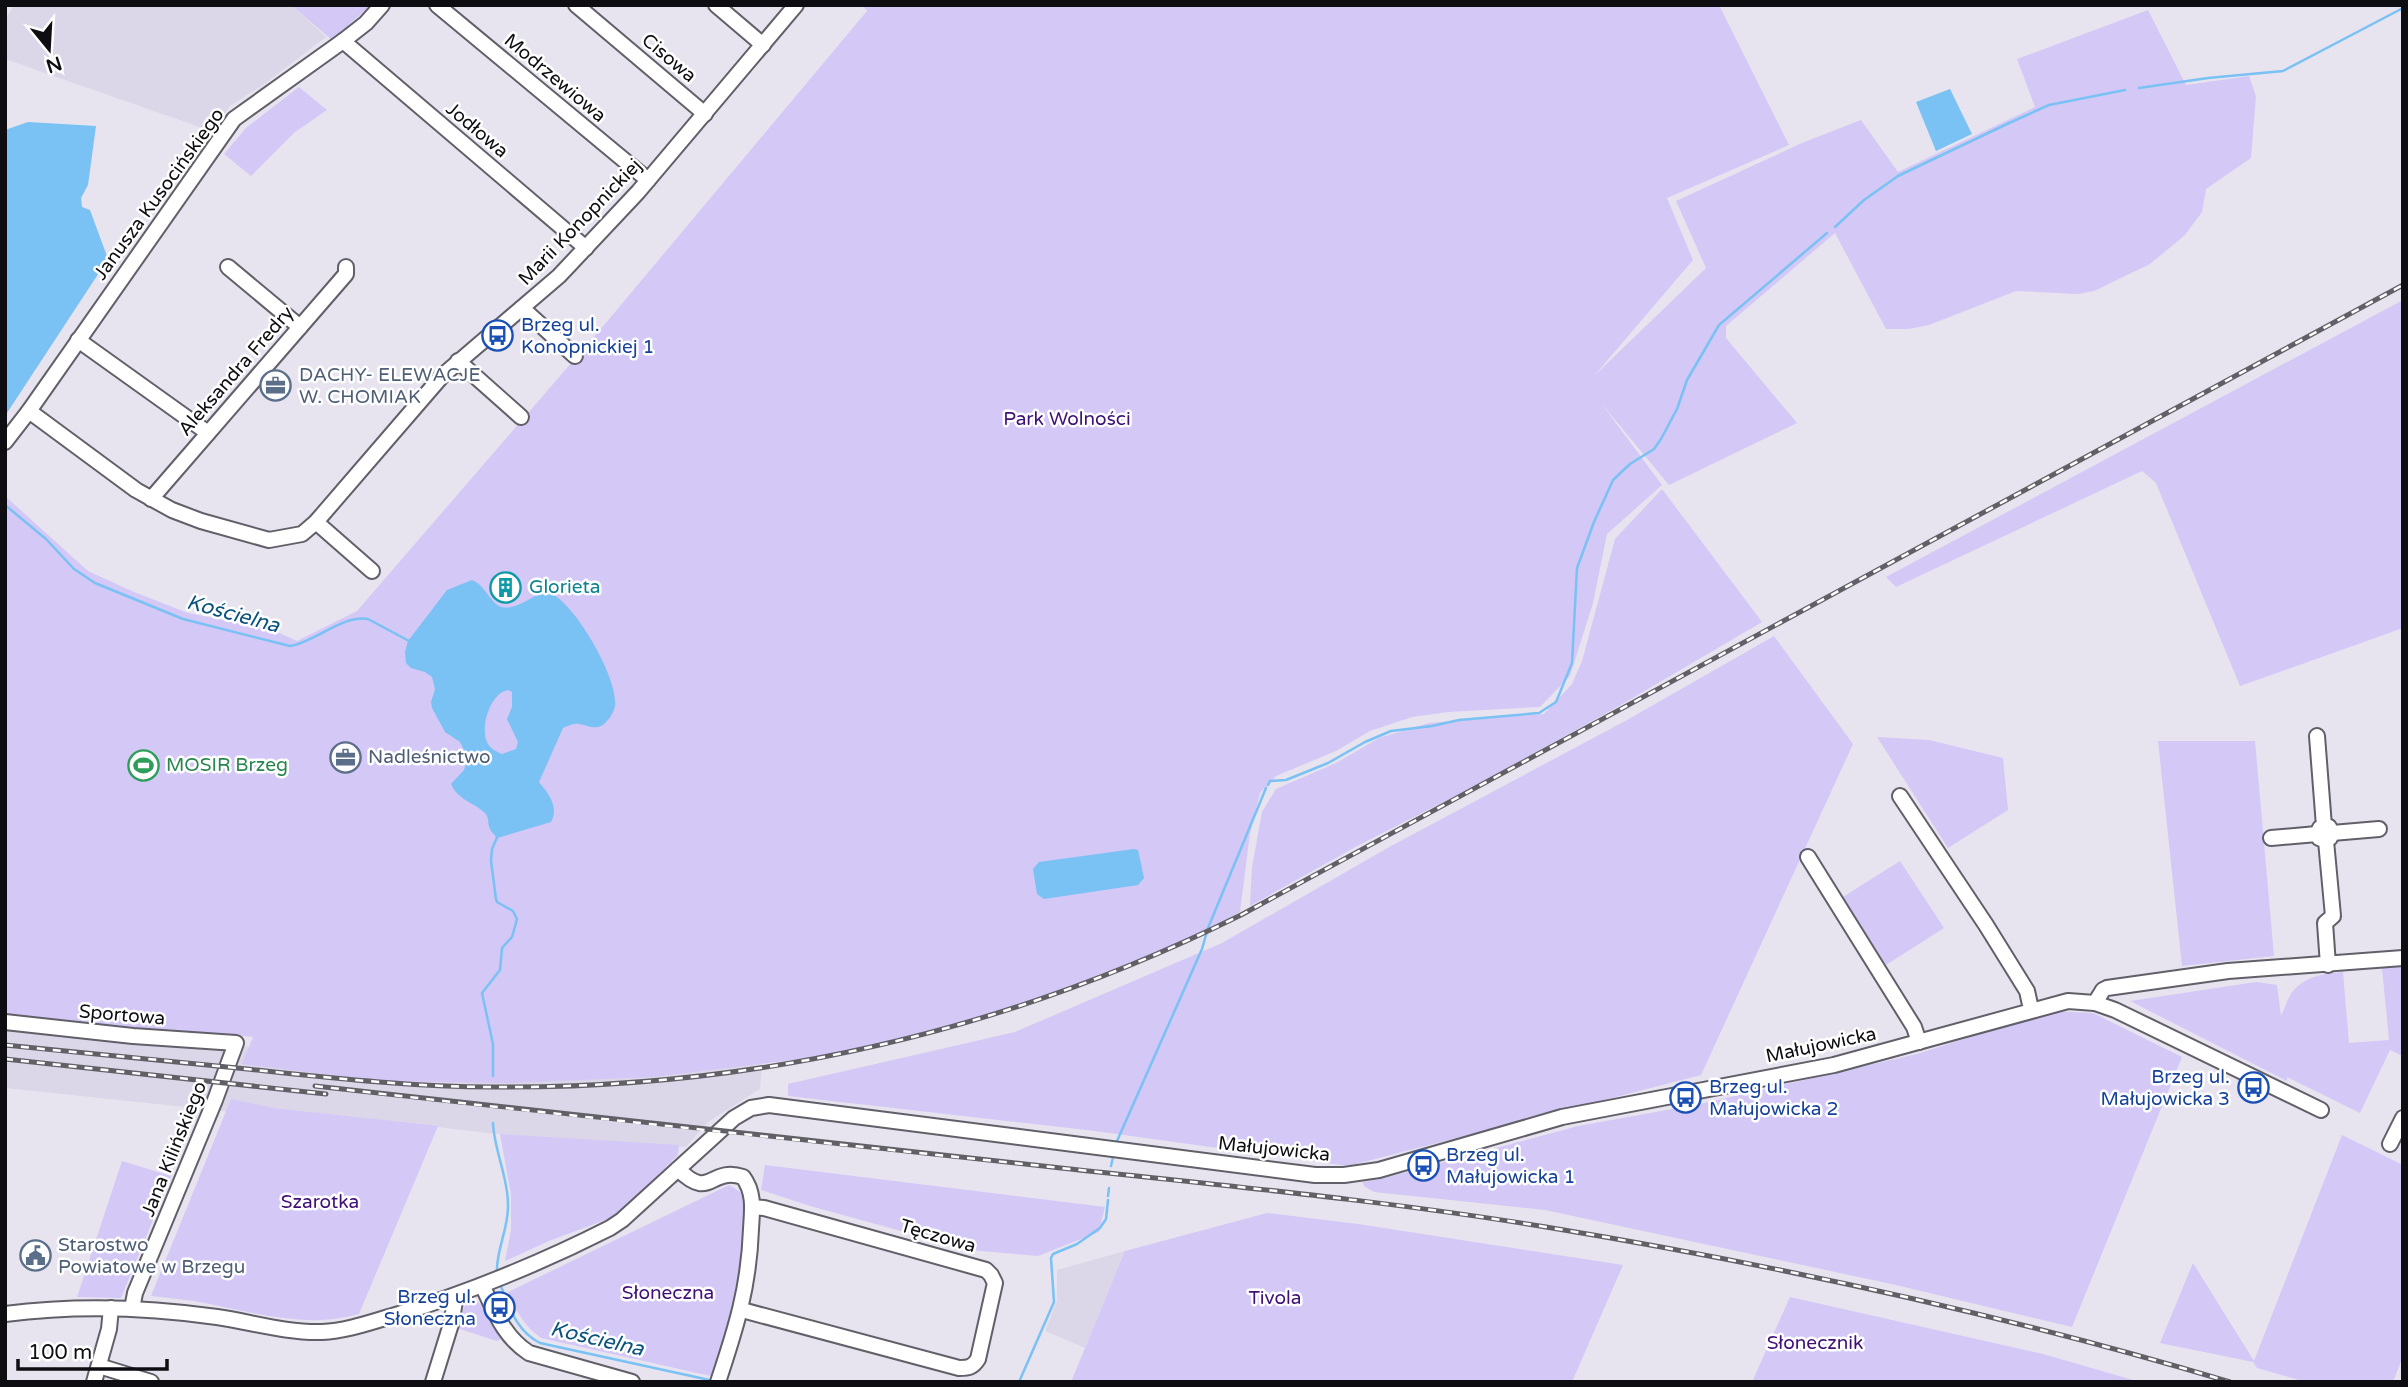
<svg xmlns="http://www.w3.org/2000/svg" width="2408" height="1387" viewBox="0 0 2408 1387" font-family="'Varela Round',sans-serif">
<style>
.built{fill:#dbd7e9}
.green{fill:#d4c8f7}
.water{fill:#7ac1f4;fill-rule:evenodd}
.lines{fill:none;stroke-linecap:round;stroke-linejoin:round}
.stream{stroke:#7ac1f4;stroke-width:2.5}
.minor-casing{stroke:#615f68;stroke-width:18}
.minor{stroke:#fff;stroke-width:14}
.rail-casing{stroke:#626067;stroke-width:5}
.rail{stroke:#fff;stroke-width:2.5;stroke-dasharray:8;stroke-linecap:butt}
.labels{text-anchor:middle;dominant-baseline:central;stroke-width:5;stroke-linejoin:round;paint-order:stroke}
.street-label{font-size:19px;fill:#0e0d11;stroke:#fff}
.transit-label{font-size:19px;fill:#164399;stroke:#fff;text-anchor:start}
.service-label{font-size:19px;fill:#4e5e75;stroke:#fff;text-anchor:start}
.park-label{font-size:19px;fill:#3f1078;stroke:#fff}
.culture-label{font-size:19px;fill:#0d838f;stroke:#fff;text-anchor:start}
.leisure-label{font-size:19px;fill:#27864d;stroke:#fff;text-anchor:start}
.water-label{font-size:21px;font-style:italic;fill:#0a537d;stroke:#fff}
</style>
<rect width="100%" height="100%" fill="#e7e4ef"/>
<g class="built">
<path d="M15 5H291L326 37 267 82 230 106 211 131 5 59V19Z"/>
<path d="M5 1026 238 1053 242 1046 387 1063 763 1052 760 1089 708 1122 686 1147 488 1133 275 1108 271 1116 5 1088Z"/>
<path d="M1125 1251 1085 1348 1045 1331 1057 1301V1270Z"/>
</g>
<g class="green">
<path d="M291 5H371L332 40Z"/>
<path d="M862 5H1719L1789 145 1667 198 1693 260 1594 376 1706 268 1676 201 1802 143 1861 120 1898 172 2035 107 2017 59 2148 10 2186 85 2249 76 2256 96 2251 158 2206 189 2202 212 2185 235 2150 264 2094 291 2078 294 2016 291 1929 325 1909 329H1886L1835 233 1726 326V338L1797 423 1669 485 1601 403 1662 485 1607 534 1593 603 1570 676 1540 707 1448 712 1412 717 1370 731 1336 751 1276 776 1260 793 1250 833 1240 912 1196 937 1006 1011 923 1036 825 1056 653 1077 510 1083 381 1081 242 1064 253 1037 164 1029 151 1033 5 1022V496L88 571 134 592 188 613 255 626 257 623 297 641 357 611 610 318 867 11Z"/>
<path d="M299 87 327 110 295 132 251 176 224 154 246 128Z"/>
<path d="M2403 300V628L2240 686 2156 483 2142 471 1896 587 1886 577Z"/>
<path d="M1662 489 1762 622 1619 706 1483 782 1359 845 1250 906 1252 867 1262 812 1276 789 1336 763 1379 738 1429 723 1544 714 1572 684 1582 661 1615 539Z"/>
<path d="M1774 636 1853 744 1701 1075 1348 1166 1095 1131 788 1096V1084L1015 1032 1222 943 1391 846 1627 720Z"/>
<path d="M1877 737 1929 740 2003 758 2008 810 1948 848Z"/>
<path d="M2158 741H2255L2274 956 2182 966Z"/>
<path d="M1900 861 1944 928 1886 965 1843 897Z"/>
<path d="M2403 966V1056L2390 1050 2360 1113 2287 1077V1081L2130 1001 2256 982 2277 985 2281 1016C2285 1008 2288 996 2294 990 2307 975 2326 974 2343 972L2349 1043 2389 1040 2382 968Z"/>
<path d="M2052 1011 2093 1013 2182 1057 2072 1327 1896 1285 1545 1210 1374 1192 1364 1186 1363 1182 1381 1179 1578 1126 1700 1104 1917 1054Z"/>
<path d="M231 1099 274 1108 438 1126 359 1314C304 1330 249 1311 194 1301 180 1299 166 1298 151 1296Z"/>
<path d="M500 1134 679 1145 678 1155 625 1208 608 1219 549 1241 505 1261 511 1230V1195Z"/>
<path d="M2342 1135 2403 1165V1356L2393 1382H2306L2257 1368 2253 1362 2160 1343 2193 1263 2254 1361Z"/>
<path d="M122 1161 171 1176 121 1298 77 1297Z"/>
<path d="M765 1165 1105 1207 1099 1232 1038 1256 970 1250 810 1206 761 1190Z"/>
<path d="M729 1185 745 1195V1267L715 1377 541 1338C524 1326 516 1311 508 1292Z"/>
<path d="M1267 1213 1358 1224 1623 1265 1572 1382H1071L1125 1251Z"/>
<path d="M1790 1297 2043 1354 2140 1382H1752Z"/>
<path d="M471 1300C485 1302 485 1312 491 1323 494 1328 499 1333 503 1338L497 1341 457 1328 465 1305Z"/>
</g>
<g class="water">
<path d="M1950 89 1972 134 1936 151 1916 102Z"/>
<path d="M28 122 96 126 88 185 81 198 82 207 90 210 108 259 5 416V130Z"/>
<path d="M472 580C482 584 486 593 493 601 507 618 530 597 545 591 572 596 619 679 615 706 614 712 609 720 604 724 596 731 587 725 579 724 573 723 568 726 563 728L539 782C549 794 559 807 551 822L497 838C495 835 491 832 490 829 487 823 490 819 485 813 473 802 458 800 451 784L464 770 468 758 460 742 445 732 432 708 431 702 435 689 432 677 425 672 411 668 406 663 405 652 408 641 447 590ZM508 690 512 692V707L507 719 518 742 516 749 502 754C497 752 491 749 488 744 479 729 490 693 508 690Z"/>
<path d="M1134 849 1138 850 1144 878 1138 885 1044 899 1037 894 1033 869 1039 862Z"/>
</g>
<g class="lines">
<g class="stream">
<path d="M2139 88 2208 78 2283 71 2403 8"/>
<path d="M1835 227 1864 200 1898 176 2007 124 2049 105 2125 90"/>
<path d="M5 505 46 539 74 569 95 583 183 619 290 646C315 642 344 614 368 619L411 642"/>
<path d="M1268 785 1270 781 1286 780 1328 763 1365 742 1391 731 1432 726 1459 720 1539 713 1556 702 1572 663 1577 568 1594 522 1613 480 1630 464 1654 449 1661 439 1677 409 1687 380 1719 325 1827 233"/>
<path d="M493 1076V1044L482 993 500 970 502 948 512 937 517 919 513 911 497 902 496 899 491 861 492 849 498 835"/>
<path d="M493 1123C494 1150 508 1177 508 1204 509 1229 495 1252 497 1274"/>
<path d="M1117 1141 1202 949 1208 928 1266 788"/>
<path d="M1111 1166 1113 1157"/>
<path d="M1108 1196 1109 1188"/>
<path d="M500 1284C510 1308 516 1331 540 1343L714 1381"/>
<path d="M1019 1382 1054 1302 1051 1258 1053 1254 1077 1244 1100 1228 1106 1219 1108 1200"/>
</g>
<defs>
<g id="minor">
<path d="M437 5 648 180"/>
<path d="M576 5 705 114"/>
<path d="M716 5 763 45"/>
<path d="M343 41 586 248"/>
<path d="M228 267 300 327"/>
<path d="M522 308 575 356"/>
<path d="M78 340 208 433"/>
<path d="M458 361 521 417"/>
<path d="M29 411 136 490 172 510 201 521 269 540 302 534 316 522 442 376 559 276 638 192 796 5"/>
<path d="M5 442 29 411 234 119 343 41 366 23 382 5"/>
<path d="M151 499 346 274V267"/>
<path d="M316 522 372 571"/>
<path d="M2317 736 2324 826"/>
<path d="M1900 796 1986 925 2027 991 2031 1009"/>
<path d="M2332 833 2379 829"/>
<path d="M2271 838 2317 834"/>
<path d="M2326 841 2319 838 2317 834 2320 828 2329 827 2332 833 2330 838 2326 841 2333 916 2325 923 2328 965"/>
<path d="M1808 857 1914 1027 1919 1042"/>
<path d="M2095 1003 2103 990 2107 988 2228 971 2403 958"/>
<path d="M5 1022 133 1036 236 1043 215 1100 135 1293 132 1309"/>
<path d="M2390 1144 2403 1118"/>
<path d="M678 1169C711 1202 709 1166 743 1177 755 1193 752 1211 751 1229 749 1287 736 1328 718 1382"/>
<path d="M483 1287C495 1312 504 1337 529 1353L632 1382"/>
<path d="M742 1310 959 1368C969 1368 973 1367 978 1359L995 1283 991 1275 986 1270 764 1208 752 1207"/>
<path d="M5 1314C75 1305 147 1307 217 1317 251 1322 286 1333 322 1332 348 1331 374 1321 399 1314 472 1291 541 1263 610 1228L622 1220 734 1118 751 1108 769 1105 1315 1175H1344L1379 1170 1562 1117 1834 1065 2068 1001 2095 1003 2115 1010 2321 1110"/>
<path d="M99 1366 151 1382"/>
<path d="M94 1382 109 1329 111 1308"/>
<path d="M433 1382 451 1324 456 1296"/>
</g>
</defs>
<use href="#minor" class="minor-casing"/>
<use href="#minor" class="minor"/>
<defs>
<g id="rail">
<path d="M5 1045C79 1053 153 1059 227 1067 315 1076 404 1087 493 1087 756 1089 1005 1032 1241 915L2403 285"/>
<path d="M5 1059 326 1094"/>
<path d="M315 1086C560 1115 806 1141 1052 1167 1217 1185 1382 1200 1546 1227 1777 1265 2006 1315 2230 1382"/>
</g>
</defs>
<use href="#rail" class="rail-casing"/>
<use href="#rail" class="rail"/>
</g>
<defs>
<symbol id="bus-ring" viewBox="-11 -11 22 22"><circle r="9.5" fill="#fff" stroke="#1a4fb4" stroke-width="1.5"/><path d="M-5-6H5V4H4V6H2V4H-2V6H-4V4H-5ZM-3.5-4V0h7V-4ZM-3.5 1.2v1.5H-2V1.2ZM2 1.2v1.5H3.5V1.2Z" fill="#1a4fb4"/></symbol>
<symbol id="office-ring" viewBox="-11 -11 22 22"><circle r="9.5" fill="#fff" stroke="#5c6f8a" stroke-width="1.5"/><path d="M-6-3h4V-5.5h4V-3h4V5H-6ZM-1-4.5V-3h2v-1.5ZM-6 0V1H6V0Z" fill="#5c6f8a"/></symbol>
<symbol id="building-ring" viewBox="-11 -11 22 22"><circle r="9.5" fill="#fff" stroke="#0f9aa8" stroke-width="1.5"/><path d="M-4-6H4V6H1V3H-1V6H-4ZM-2.5-4.3h1.7v1.8h-1.7ZM.8-4.3h1.7v1.8H.8ZM-2.5-1h1.7V.8h-1.7ZM.8-1h1.7V.8H.8Z" fill="#0f9aa8"/></symbol>
<symbol id="stadium-ring" viewBox="-11 -11 22 22"><circle r="9.5" fill="#fff" stroke="#2e9e5b" stroke-width="1.5"/><path d="M0-5a6.5 5 0 1 0 0 10a6.5 5 0 1 0 0-10ZM-3.5-1.8h7v3.6h-7Z" fill="#2e9e5b"/></symbol>
<symbol id="civic-ring" viewBox="-11 -11 22 22"><circle r="9.5" fill="#fff" stroke="#5c6f8a" stroke-width="1.5"/><path d="M-.6-6.5H3V-4.5H.6V-3L4-1V1h2V6H-6V1h2V-1L-.6-3ZM-1.2 2.5V6h2.4V2.5Z" fill="#5c6f8a"/></symbol>
</defs>
<g fill-rule="evenodd">
<use href="#bus-ring" x="480" y="318" width="35" height="35"/>
<use href="#office-ring" x="258" y="368" width="35" height="35"/>
<use href="#building-ring" x="488" y="570" width="35" height="35"/>
<use href="#office-ring" x="328" y="740" width="35" height="35"/>
<use href="#stadium-ring" x="126" y="748" width="35" height="35"/>
<use href="#bus-ring" x="2236" y="1070" width="35" height="35"/>
<use href="#bus-ring" x="1668" y="1080" width="35" height="35"/>
<use href="#bus-ring" x="1406" y="1148" width="35" height="35"/>
<use href="#civic-ring" x="18" y="1238" width="35" height="35"/>
<use href="#bus-ring" x="482" y="1290" width="35" height="35"/>
</g>
<g class="labels">
<g class="street-label">
<text transform="translate(669 58) rotate(40)">Cisowa</text>
<text transform="translate(555 78) rotate(40)">Modrzewiowa</text>
<text transform="translate(477 130) rotate(40)">Jodłowa</text>
<text transform="translate(159 194) rotate(-54)">Janusza Kusocińskiego</text>
<text transform="translate(580 222) rotate(-46)">Marii Konopnickiej</text>
<text transform="translate(236 371) rotate(-49)">Aleksandra Fredry</text>
<text transform="translate(122 1015) rotate(5)">Sportowa</text>
<text transform="translate(1821 1045) rotate(-12)">Małujowicka</text>
<text transform="translate(174 1149) rotate(-68)">Jana Kilińskiego</text>
<text transform="translate(1274 1149) rotate(6)">Małujowicka</text>
<text transform="translate(938 1236) rotate(16)">Tęczowa</text>
</g>
<g class="transit-label">
<text x="521" y="325">Brzeg ul.<tspan x="521" dy="22">Konopnickiej 1</tspan></text>
<text x="2230" y="1077" text-anchor="end">Brzeg ul.<tspan x="2230" dy="22">Małujowicka 3</tspan></text>
<text x="1709" y="1087">Brzeg ul.<tspan x="1709" dy="22">Małujowicka 2</tspan></text>
<text x="1446" y="1155">Brzeg ul.<tspan x="1446" dy="22">Małujowicka 1</tspan></text>
<text x="476" y="1297" text-anchor="end">Brzeg ul.<tspan x="476" dy="22">Słoneczna</tspan></text>
</g>
<g class="service-label">
<text x="299" y="375">DACHY- ELEWACJE<tspan x="299" dy="22">W. CHOMIAK</tspan></text>
<text x="368" y="757">Nadleśnictwo</text>
<text x="58" y="1245">Starostwo<tspan x="58" dy="22">Powiatowe w Brzegu</tspan></text>
</g>
<g class="park-label">
<text x="1067" y="419">Park Wolności</text>
<text x="320" y="1202">Szarotka</text>
<text x="668" y="1293">Słoneczna</text>
<text x="1275" y="1298">Tivola</text>
<text x="1815" y="1343">Słonecznik</text>
</g>
<g class="culture-label">
<text x="529" y="587">Glorieta</text>
</g>
<g class="leisure-label">
<text x="166" y="765">MOSIR Brzeg</text>
</g>
<g class="water-label">
<text transform="translate(233 614) rotate(15)">Kościelna</text>
<text transform="translate(597 1339) rotate(13)">Kościelna</text>
</g>
</g>
<rect width="2408" height="1387" fill="none" stroke="#0e0d11" stroke-width="14"/>
<g transform="translate(49 49) rotate(162)" stroke="#ffffff" stroke-width="5" paint-order="stroke">
<path d="M0-5L12 26L0 18L-12 26Z" fill="#0e0d11"/>
<text y="-10" font-size="19" font-weight="bold" text-anchor="middle" fill="#0e0d11">N</text>
</g>
<path d="M18 1359v10h149v-10" fill="none" stroke="#0e0d11" stroke-width="3.5"/>
<text x="28" y="1359" font-size="21" fill="#0e0d11" stroke="#ffffff" stroke-width="5" paint-order="stroke">100 m</text>
</svg>
